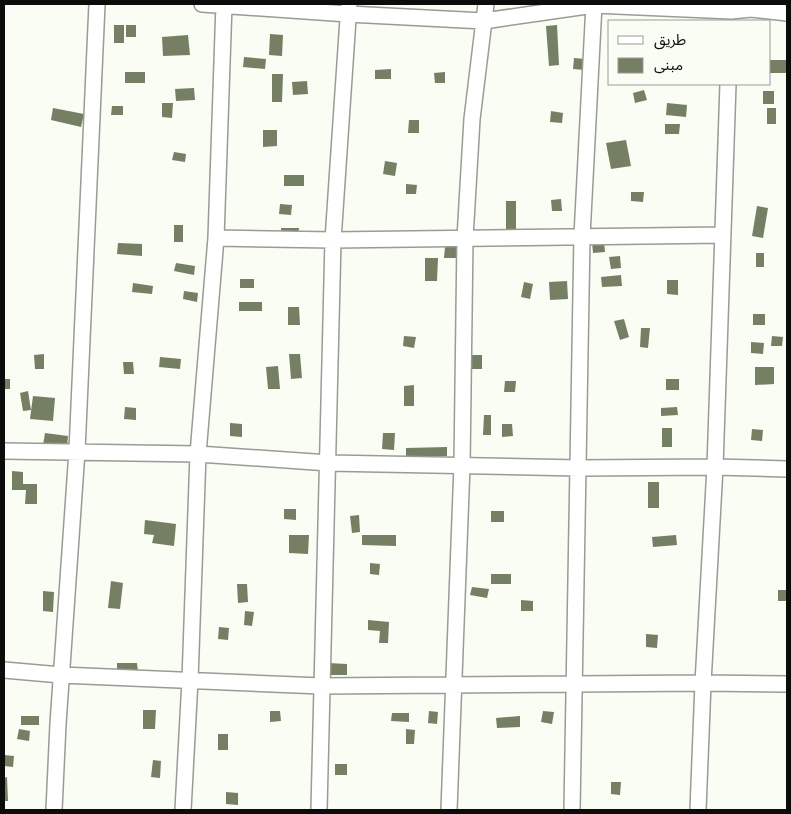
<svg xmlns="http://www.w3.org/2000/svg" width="791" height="814" font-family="Ubuntu,'Noto Sans Arabic',sans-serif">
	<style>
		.building { fill: #747f64 }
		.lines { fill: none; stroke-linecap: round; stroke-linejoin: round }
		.minor-casing { stroke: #989c94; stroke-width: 18 }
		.minor { stroke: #fff; stroke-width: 15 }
	</style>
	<rect width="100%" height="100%" fill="#f9fdf4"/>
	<path class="building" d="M114 25H124V43H114Z
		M126 25H136V37H126Z
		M557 25 559 65 549 66 546 26Z
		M270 34 283 35 282 56 269 55Z
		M188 35 190 55 163 56 162 37Z
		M244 57 266 59 265 69 243 67Z
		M574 58 585 59V70L573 69Z
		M770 60H787V73H770Z
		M391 69V79H375V70Z
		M125 72H145V83H125Z
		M445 72V83H435L434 73Z
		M272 74H283L282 102H272Z
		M307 81 308 94 293 95 292 82Z
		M194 88 195 100 176 101 175 89Z
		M644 90 647 100 635 103 633 93Z
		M763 91H774V104H763Z
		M162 103H173L172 118 162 117Z
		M667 103 687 105 686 117 666 115Z
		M112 106H123V115H111Z
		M53 108 84 114 81 127 51 120Z
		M767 108H776V124H767Z
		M551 111 563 113 562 123 550 122Z
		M409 120H419V133H408Z
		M665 124H680L679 134H665Z
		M263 130H277V146L263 147Z
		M626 140 631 166 611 169 606 143Z
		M174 152 186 154 185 162 172 160Z
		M385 161 397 163 395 176 383 174Z
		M284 175H304V186H284Z
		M406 184 417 185 416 194H406Z
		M631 192H644L643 202 631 201Z
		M561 199 562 211H552L551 200Z
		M506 201H516V230H506Z
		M280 204 292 205 291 215 279 214Z
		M757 206 768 208 763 238 752 236Z
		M174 225H183V242H174Z
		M281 228H299L298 237 281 236Z
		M604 241 605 252 593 253 592 242Z
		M118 243 142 244V256L117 254Z
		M445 247H459V258H444Z
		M756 253H764V267H756Z
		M620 256 621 268 611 269 609 257Z
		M425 258H438L437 281H425Z
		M176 263 195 266 194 275 174 271Z
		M621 275 622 286 602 287 601 277Z
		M240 279H254V288H240Z
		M667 280H678V295L667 294Z
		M567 281 568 299 550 300 549 282Z
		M524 282 533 284 530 299 521 297Z
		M133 283 153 286 152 294 132 292Z
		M184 291 198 293 197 302 183 299Z
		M239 302H262V311H239Z
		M288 307H299L300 325H288Z
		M753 314H765V325H753Z
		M624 319 629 337 620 340 614 321Z
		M641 328H650L648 348 640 347Z
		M404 336 416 337 414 348 403 346Z
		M772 336 783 337 782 346H771Z
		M751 342 764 343 763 354 751 353Z
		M44 354V369H35L34 355Z
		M289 354H300L302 378 291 379Z
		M472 355H482V369H472Z
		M160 357 181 359 180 369 159 367Z
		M123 362H133L134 374H124Z
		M278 366 280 389H268L266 367Z
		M755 367H774V384L755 385Z
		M4 379H10V389H4Z
		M666 379H679V390H666Z
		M505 381H516L515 392H504Z
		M414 385V406H404V386Z
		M28 391 31 410 23 411 20 393Z
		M33 396 55 398 53 421 30 419Z
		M125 407 136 408V420L124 419Z
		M677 407 678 415 661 416V408Z
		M484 415H491V435H483Z
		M230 423 242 424V437L230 436Z
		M502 424H512L513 436 502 437Z
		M662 428H672V447H662Z
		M752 429 763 430 762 441 751 440Z
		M45 433 68 436 67 448 43 445Z
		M383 433H395L394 450 382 449Z
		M447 447V456L406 457V448Z
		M12 471 23 472V484H37V504H25L26 490H12Z
		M648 482H659V508H648Z
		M284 509H296V520L284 519Z
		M491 511H504V522H491Z
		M359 515 360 532 352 533 350 516Z
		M145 520 176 524 174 546 152 543 154 535 144 534Z
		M289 535H309L308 554 289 553Z
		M362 535H396V546L362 545Z
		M676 535 677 545 653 547 652 537Z
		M370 563 380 564 379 575 370 574Z
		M491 574H511V584H491Z
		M111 581 123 583 120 609 108 608Z
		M237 584H247L248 602 238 603Z
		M472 587 489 589 487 598 470 595Z
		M778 590H787V601H778Z
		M43 591 54 592 53 612 43 611Z
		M521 600 533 601V611H521Z
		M245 611 254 612 252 626 244 625Z
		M368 620 389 622 388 643H379L380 631 368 630Z
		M219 627 229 628 228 640 218 639Z
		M646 634 658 635 657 648 646 647Z
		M117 663H137L138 672H117Z
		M328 663 347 664V675H328Z
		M143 710H156L155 729H143Z
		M270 711H280L281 721 270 722Z
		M429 711 438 712 437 724 428 723Z
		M543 711 554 712 552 724 541 722Z
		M392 713H409V722L391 721Z
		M21 716H39V725H21Z
		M520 716V727L497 728 496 718Z
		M19 729 30 731 29 741 17 739Z
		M406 729 415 730 414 744H406Z
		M218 734H228V750H218Z
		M4 755 14 756 13 767 4 766Z
		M153 760 161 761 160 778 151 777Z
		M335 764H347V775H335Z
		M7 777 8 801H4V778Z
		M611 782H621L620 795 611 794Z
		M226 792 238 793V805L226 804Z"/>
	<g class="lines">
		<defs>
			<path id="minor" d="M202 4 348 14 484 21 594 5 731 11 751 9 787 13
				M216 238 333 240 722 235
				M4 451 198 454 329 463 579 468 715 467 787 469
				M4 670 61 675 321 686 703 683 787 684
				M54 810 58 724 77 451 97 4
				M183 810 190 680 198 454 216 238 224 4
				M319 810 333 240 349 4
				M449 810 462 465 465 238 472 119 486 4
				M572 810 582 236 594 4
				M698 810 703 683 715 467 728 84"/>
		</defs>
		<use href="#minor" class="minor-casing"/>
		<use href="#minor" class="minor"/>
	</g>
	<rect width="791" height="814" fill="none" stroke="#0c0d0a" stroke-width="10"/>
	<rect x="608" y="20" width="162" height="65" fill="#f9fdf4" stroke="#9a9d96"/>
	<rect x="618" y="36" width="25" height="8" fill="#ffffff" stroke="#9a9d96"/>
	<text x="654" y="45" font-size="15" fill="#0c0d0a">طريق</text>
	<rect x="618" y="58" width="25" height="15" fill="#747f64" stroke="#9a9d96"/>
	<text x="654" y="70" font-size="15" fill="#0c0d0a">مبنى</text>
</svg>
